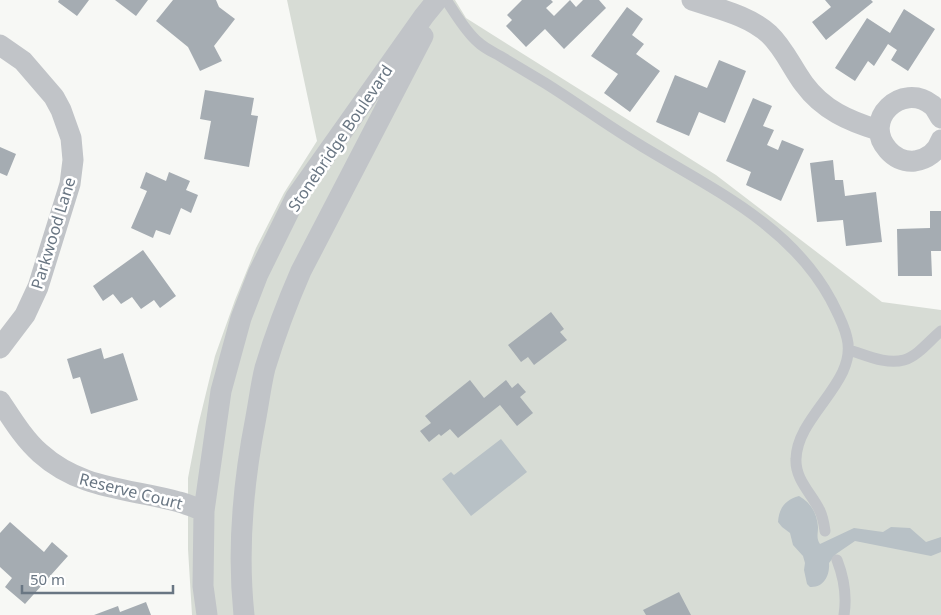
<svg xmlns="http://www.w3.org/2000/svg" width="941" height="615" font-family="'Noto Sans',sans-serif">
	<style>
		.green { fill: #d7dcd5 }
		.water { fill: #b8c1c6 }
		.building { fill: #a5acb2 }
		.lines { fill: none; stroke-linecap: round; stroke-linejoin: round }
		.lane { stroke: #c1c4c8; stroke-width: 11 }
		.street { stroke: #c1c4c8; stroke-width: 21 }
		.labels { text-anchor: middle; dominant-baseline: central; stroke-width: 5; stroke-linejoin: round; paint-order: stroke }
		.street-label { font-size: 16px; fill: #697683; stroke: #fff }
	</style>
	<rect width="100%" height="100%" fill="#f7f8f5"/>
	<path class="green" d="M287 0H455L466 18 716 175 882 302 941 310V615H192L188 549V478L198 426 215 356 235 300 256 248 284 193 317 141Z"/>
	<path class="water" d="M501 439 527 472 471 516 442 479 451 472 454 475Z
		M799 496C811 503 817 513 818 527 818 534 816 538 820 544L854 528 883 532 891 527 910 528 926 542 941 537V552L931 556 855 541 836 554 829 563C830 575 824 588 810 587L807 584 804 570 805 563 803 556 793 545 790 533 782 527 778 522C779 508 785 500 799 496Z"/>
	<path class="building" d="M59 0H89L77 16 58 2Z
		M115 0H148L136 16Z
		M173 0H216L219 7 235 19 214 46 222 61 200 71 188 47 156 21Z
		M522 0H551L553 2 546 8 554 16 570 0 576 7 583 0H599L606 8 564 49 545 29 526 47 506 26 512 20 507 15Z
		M825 0H871L873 2 826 40 812 22 831 7Z
		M627 7 643 19 632 35 644 44 636 54 660 71 630 112 604 93 618 74 591 56Z
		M904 9 935 29 908 71 891 60 897 50 888 44 874 66 868 61 855 81 835 68 867 18 890 33Z
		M719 60 746 71 725 123 699 112 689 136 656 122 675 75 707 88Z
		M205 90 254 98 251 115 258 116 249 167 204 159 211 121 200 119Z
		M753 98 772 106 763 126 774 130 767 145 778 150 782 140 804 149 781 201 746 185 751 172 726 161Z
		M0 147 16 154 7 176 0 173Z
		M833 160 835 180H843L845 196 876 192 882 242 846 246 843 220 817 222 810 163Z
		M146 172 166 181 169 172 190 181 186 190 198 195 191 213 181 208 170 235 156 230 153 238 131 228 147 191 140 188Z
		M930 211H941V251H931L932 276H898L897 229 930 228Z
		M143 250 176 296 160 308 154 300 141 309 132 297 121 304 113 294 103 301 93 286Z
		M551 312 564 329 560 332 567 340 534 365 528 357 521 362 508 345Z
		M101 348 104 359 123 353 138 400 91 414 80 377 73 379 67 359Z
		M470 380 484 398 506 380 512 388 518 383 526 392 520 397 533 413 517 426 500 405 458 438 450 429 441 436 439 434 429 442 420 431 431 423 425 416Z
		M10 522 44 552 52 542 68 556 25 604 5 587 12 578 0 567V533Z
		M679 592 691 615H646L643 610Z
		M146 602 151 615H94L118 606 120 612Z"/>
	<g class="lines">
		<path class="lane" d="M446 0C456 14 465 31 478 42 484 48 493 52 500 56 515 65 530 74 545 83 577 103 608 126 640 145 710 188 790 224 831 300 837 312 844 324 847 338 858 382 797 415 796 459 795 479 811 493 819 509 823 516 824 524 825 531
			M849 350C866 355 886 365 904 360 918 356 930 340 941 331
			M837 560C844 578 847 596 844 615"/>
		<path class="street" d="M692 0C718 9 748 15 769 34 784 48 792 68 804 84 823 110 849 121 878 130
			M0 45 23 61 54 97 61 110 71 138 73 160 70 184 38 287 25 315 0 348
			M941 118C938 114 936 108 932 105 902 81 861 120 888 150 895 158 904 162 915 161 927 159 937 152 941 140
			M0 401C12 419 24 439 40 453 81 490 129 488 179 502 187 504 196 508 204 511
			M207 615 203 586 204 511 221 391 241 318 258 274 296 197 424 16 437 0
			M244 615C237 549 243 483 256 417 259 401 261 384 265 368 275 335 287 303 301 271L423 36"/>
	</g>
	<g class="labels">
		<g class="street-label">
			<text transform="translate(340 138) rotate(-56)">Stonebridge Boulevard</text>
			<text transform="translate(53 233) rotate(-73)">Parkwood Lane</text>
			<text transform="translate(131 491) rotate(14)">Reserve Court</text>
		</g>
	</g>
	<path d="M22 585v8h151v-8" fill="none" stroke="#697683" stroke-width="2.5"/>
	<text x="30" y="585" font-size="15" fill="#697683" stroke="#ffffff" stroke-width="4" paint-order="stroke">50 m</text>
</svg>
